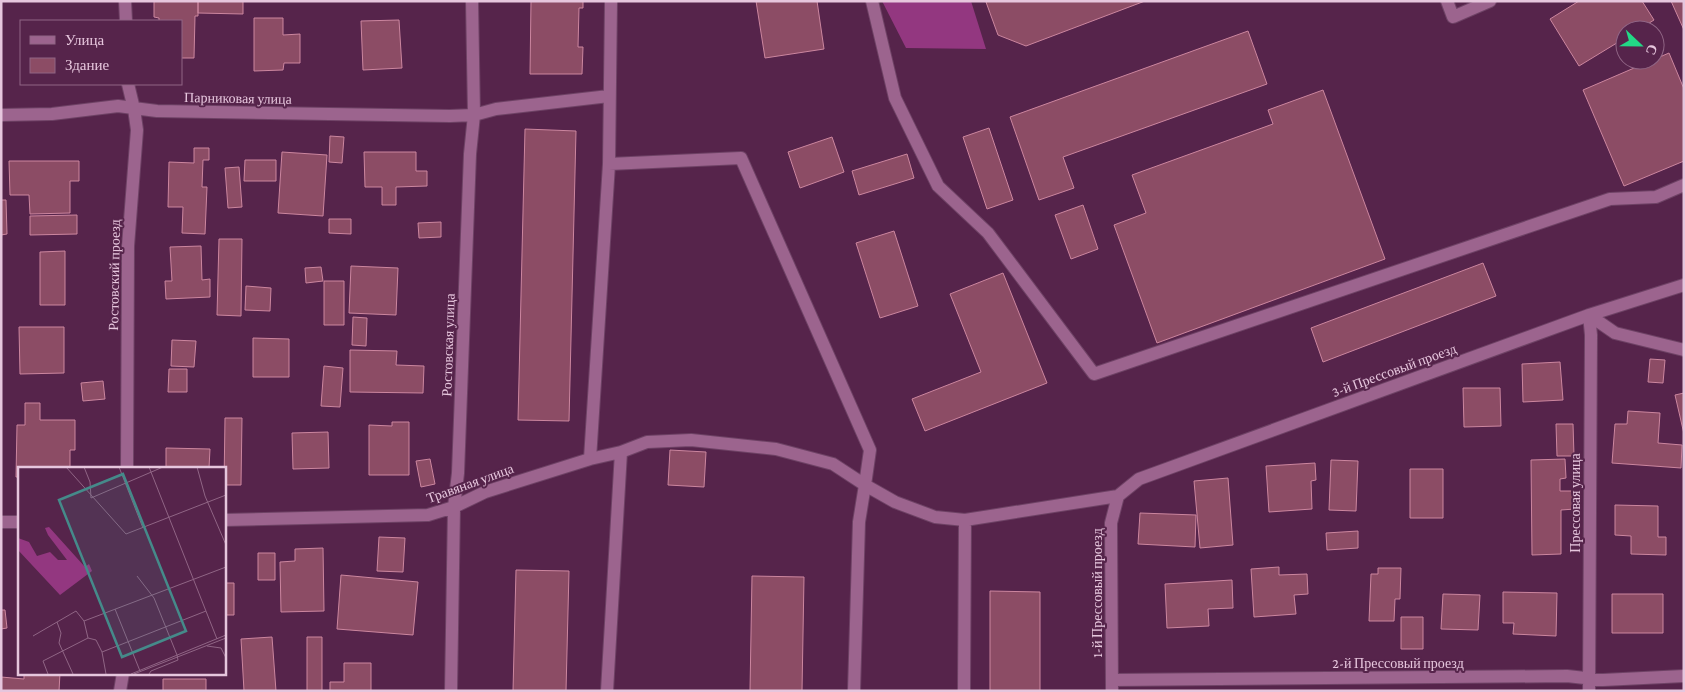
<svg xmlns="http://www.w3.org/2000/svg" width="1685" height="692" font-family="'Crimson Pro',serif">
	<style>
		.forest { fill: #933780 }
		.building { fill: #8c4c65; stroke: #cc869f }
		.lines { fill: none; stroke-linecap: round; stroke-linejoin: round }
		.minor-casing { stroke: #6e4265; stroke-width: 14 }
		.minor { stroke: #9c648e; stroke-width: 12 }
		.labels { text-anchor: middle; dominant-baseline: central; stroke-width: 4; stroke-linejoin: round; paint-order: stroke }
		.street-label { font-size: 14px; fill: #e6c6dd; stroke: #56244b }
		.inset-road { fill: none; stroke: #906585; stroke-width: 1 }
		.view { fill: #458a8a; fill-opacity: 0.15; stroke: #458a8a; stroke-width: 2.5 }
		.inset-edge { fill: none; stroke: #e6c6dd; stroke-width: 2.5 }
	</style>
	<rect width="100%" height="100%" fill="#56244b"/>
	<path class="forest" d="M882 1H971L986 49 906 48Z"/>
	<path class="building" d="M154 1H198V16H195L194 58H181V21H159V18L154 17Z
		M198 1H243V14L198 13Z
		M531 1H583V8H579L578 47H583L582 74H530Z
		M756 1H817L824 49 765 58Z
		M989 1H1145L1026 46 998 35 986 2Z
		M1579 1H1642L1654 20 1638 30H1625V38L1579 66 1550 19Z
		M1671 1H1684V30Z
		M254 18H283V35L300 34V63H284L283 70 254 71Z
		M399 20 402 68 363 70 361 21Z
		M1248 31 1267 84 1063 157 1074 188 1039 200 1010 117Z
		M1669 53 1684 89V161L1624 186 1583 90Z
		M1323 90 1385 259 1157 343 1114 225 1146 213 1132 175 1273 124 1268 110Z
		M989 128 1013 200 987 209 963 137Z
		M525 129 576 131 569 421 518 420Z
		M330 136 344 137 342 163 329 162Z
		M832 137 844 172 800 188 788 152Z
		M194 148H209V160H203L202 187H207L205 234 182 233 183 207H168L169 162 194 163Z
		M282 152 327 155 323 216 278 213Z
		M364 152H416V171H427V186L396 187V205H382V187H365Z
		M907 154 914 178 859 195 852 171Z
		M245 160H276V181H244Z
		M9 161H79V181H70V213L30 214 29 195H10Z
		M239 167 242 207 228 208 225 168Z
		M1 200H6L7 234 1 235Z
		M1083 205 1098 249 1071 259 1055 215Z
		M77 215V234L30 235V216Z
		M329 219H351V234L329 233Z
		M441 222V237L419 238 418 223Z
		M894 231 918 306 880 318 856 243Z
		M219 239H242L241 316 217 315Z
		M201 246 202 280 210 279V297L166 299 165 281H172L170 247Z
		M65 251V305H40V252Z
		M1483 263 1496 296 1323 362 1311 328Z
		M351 266 398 268 396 315 349 313Z
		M321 267 323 281 306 283 305 268Z
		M1003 273 1047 383 925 431 912 399 981 372 950 294Z
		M324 281H344V325H324Z
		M246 286 271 288 270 311 245 310Z
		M353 317 367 318 366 346 352 345Z
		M19 327H64V373L20 374Z
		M253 338 289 339V377H253Z
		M172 340 196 341 194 367 171 366Z
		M350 350 397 351 396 365 424 366 423 393 350 392Z
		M1650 359 1665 360 1663 383 1648 382Z
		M1560 362 1563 400 1523 402 1522 364Z
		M324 366 343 368 340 407 321 406Z
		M169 369H187V392H168Z
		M103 381 105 399 83 401 81 383Z
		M1463 388H1500L1501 426 1464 427Z
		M1684 393V434L1675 395Z
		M25 403H40V420H75V450H70V468H19V477H16L17 425H25Z
		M1628 411 1660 413 1658 443 1682 445 1681 468 1612 463 1615 424H1627Z
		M225 418H242L241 485H224Z
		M392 422H409V475H369V425L392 426Z
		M1556 424H1573L1574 456H1557Z
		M328 432 329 468 293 469 292 433Z
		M166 448 210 449 209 468H166Z
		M670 450 706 452 704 487 668 485Z
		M430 459 435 484 421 487 416 461Z
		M1565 459 1566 478 1560 479V491H1574L1575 509 1561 510V554L1532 555 1531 460Z
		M1331 460 1358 461 1356 511 1329 510Z
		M1315 463 1316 480 1311 481 1312 509 1269 512 1266 466Z
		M1410 469H1443V518H1410Z
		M1228 478 1233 545 1200 548 1194 481Z
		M1615 505 1658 506V537H1666V555L1631 554V536L1615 535Z
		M1140 513 1196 515 1195 547 1138 544Z
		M1358 531V548L1327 550 1326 533Z
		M379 537 405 538 403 572 377 571Z
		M323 548 324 611 281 612 280 562 295 561V549Z
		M258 553H275V580H258Z
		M1279 567V575L1307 574 1308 594 1294 595 1296 614 1254 617 1251 569Z
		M1378 568H1401L1400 599H1395L1394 621H1369L1371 574H1378Z
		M516 570 569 571 566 691H513Z
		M341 575 418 582 413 635 337 629Z
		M752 576 804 577 802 691H750Z
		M1232 580 1233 608 1208 609 1209 626 1167 628 1165 584Z
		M224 583H234V615H224Z
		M990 591 1040 592V691H990Z
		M1503 592 1557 593 1556 636 1513 634 1514 623H1503Z
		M1443 594 1480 595 1478 630 1441 629Z
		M1612 594H1663V633H1612Z
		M1 610H5L7 628 1 629Z
		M1401 617H1423V649H1401Z
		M272 637 276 691H244L241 639Z
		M307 637H322V691H307Z
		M344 663H371V691H330V682H344Z
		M24 673H60L59 691H1V677L24 679Z
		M163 679H206V691H163Z"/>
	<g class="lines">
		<defs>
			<path id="minor" d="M125 1 126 21
				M872 1 895 98 938 186 988 233 1094 374 1610 199 1656 197 1684 185
				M1447 1 1453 17 1490 1
				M1 115 52 114 118 106 157 111 450 116 474 115 496 109 609 96
				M609 164 741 158 870 450 865 485 895 502 935 517 965 520 964 691
				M1589 315 1591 335 1589 691
				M1589 315 1615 333 1684 350
				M590 459 609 164 611 1
				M127 468 128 246 137 130 134 109 128 84
				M1118 496 1139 479 1589 315 1684 285
				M224 520 428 515 454 507 485 492 590 459 621 452 647 442 691 440 776 449 833 464 865 485 859 522 854 691
				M965 520 1118 496
				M1 522H19
				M1113 680 1567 676 1603 680 1684 676
				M120 691 123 673
				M451 691 454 507 458 473 470 154 474 115 472 1
				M607 691 621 452
				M1112 691 1111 523 1118 496"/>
		</defs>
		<use href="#minor" class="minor-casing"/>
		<use href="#minor" class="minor"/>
	</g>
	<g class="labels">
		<g class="street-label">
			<text transform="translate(238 98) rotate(1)">Парниковая улица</text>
			<text transform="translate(114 275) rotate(-89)">Ростовский проезд</text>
			<text transform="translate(448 345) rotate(-88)">Ростовская улица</text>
			<text transform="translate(1394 370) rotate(-20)">3-й Прессовый проезд</text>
			<text transform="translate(470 483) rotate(-20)">Травяная улица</text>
			<text transform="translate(1575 503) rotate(-90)">Прессовая улица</text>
			<text transform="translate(1097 593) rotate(-90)">1-й Прессовый проезд</text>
			<text x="1398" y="663">2-й Прессовый проезд</text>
		</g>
	</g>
	<g transform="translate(18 467)">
		<rect width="208" height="208" fill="#56244b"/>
		<path d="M31 60 67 100 71 97 74 104 42 128 0 83V71L11 75 19 89 32 85 40 93H49L30 68 27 61Z" fill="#933780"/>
		<path class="inset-road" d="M48 0 108 67 208 28M66 0 72 15 73 31M101 0 125 61M131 0 199 172M179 0 187 29 208 78M73 31 145 0M119 109 136 131 159 188M97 142 122 204M66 154 70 171M39 155 43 166 41 176 55 207M15 169 58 144 66 154 208 100M70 171 78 173 84 185 88 207M189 179 203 181 208 191M84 185 188 144M30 207 25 194 70 171M113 207 208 168M116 207 208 171M131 207 133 204 160 193 159 188"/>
		<path class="view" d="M105 7 168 164 104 190 41 33Z"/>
		<rect width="208" height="208" class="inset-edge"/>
	</g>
	<rect width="1685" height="692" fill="none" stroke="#e6c6dd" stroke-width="5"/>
	<rect x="20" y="20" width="162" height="65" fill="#56244b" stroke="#906585"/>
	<rect x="30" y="36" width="25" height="8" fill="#9c648e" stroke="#906585"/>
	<text x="65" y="45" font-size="15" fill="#e6c6dd">Улица</text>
	<rect x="30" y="58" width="25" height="15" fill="#8c4c65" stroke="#906585"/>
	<text x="65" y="70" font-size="15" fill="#e6c6dd">Здание</text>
	<g transform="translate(1640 45) rotate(112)"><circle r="24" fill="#56244b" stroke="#906585"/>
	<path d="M0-4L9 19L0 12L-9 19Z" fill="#23d886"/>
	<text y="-8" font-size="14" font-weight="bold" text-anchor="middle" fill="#e6c6dd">С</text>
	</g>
</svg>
